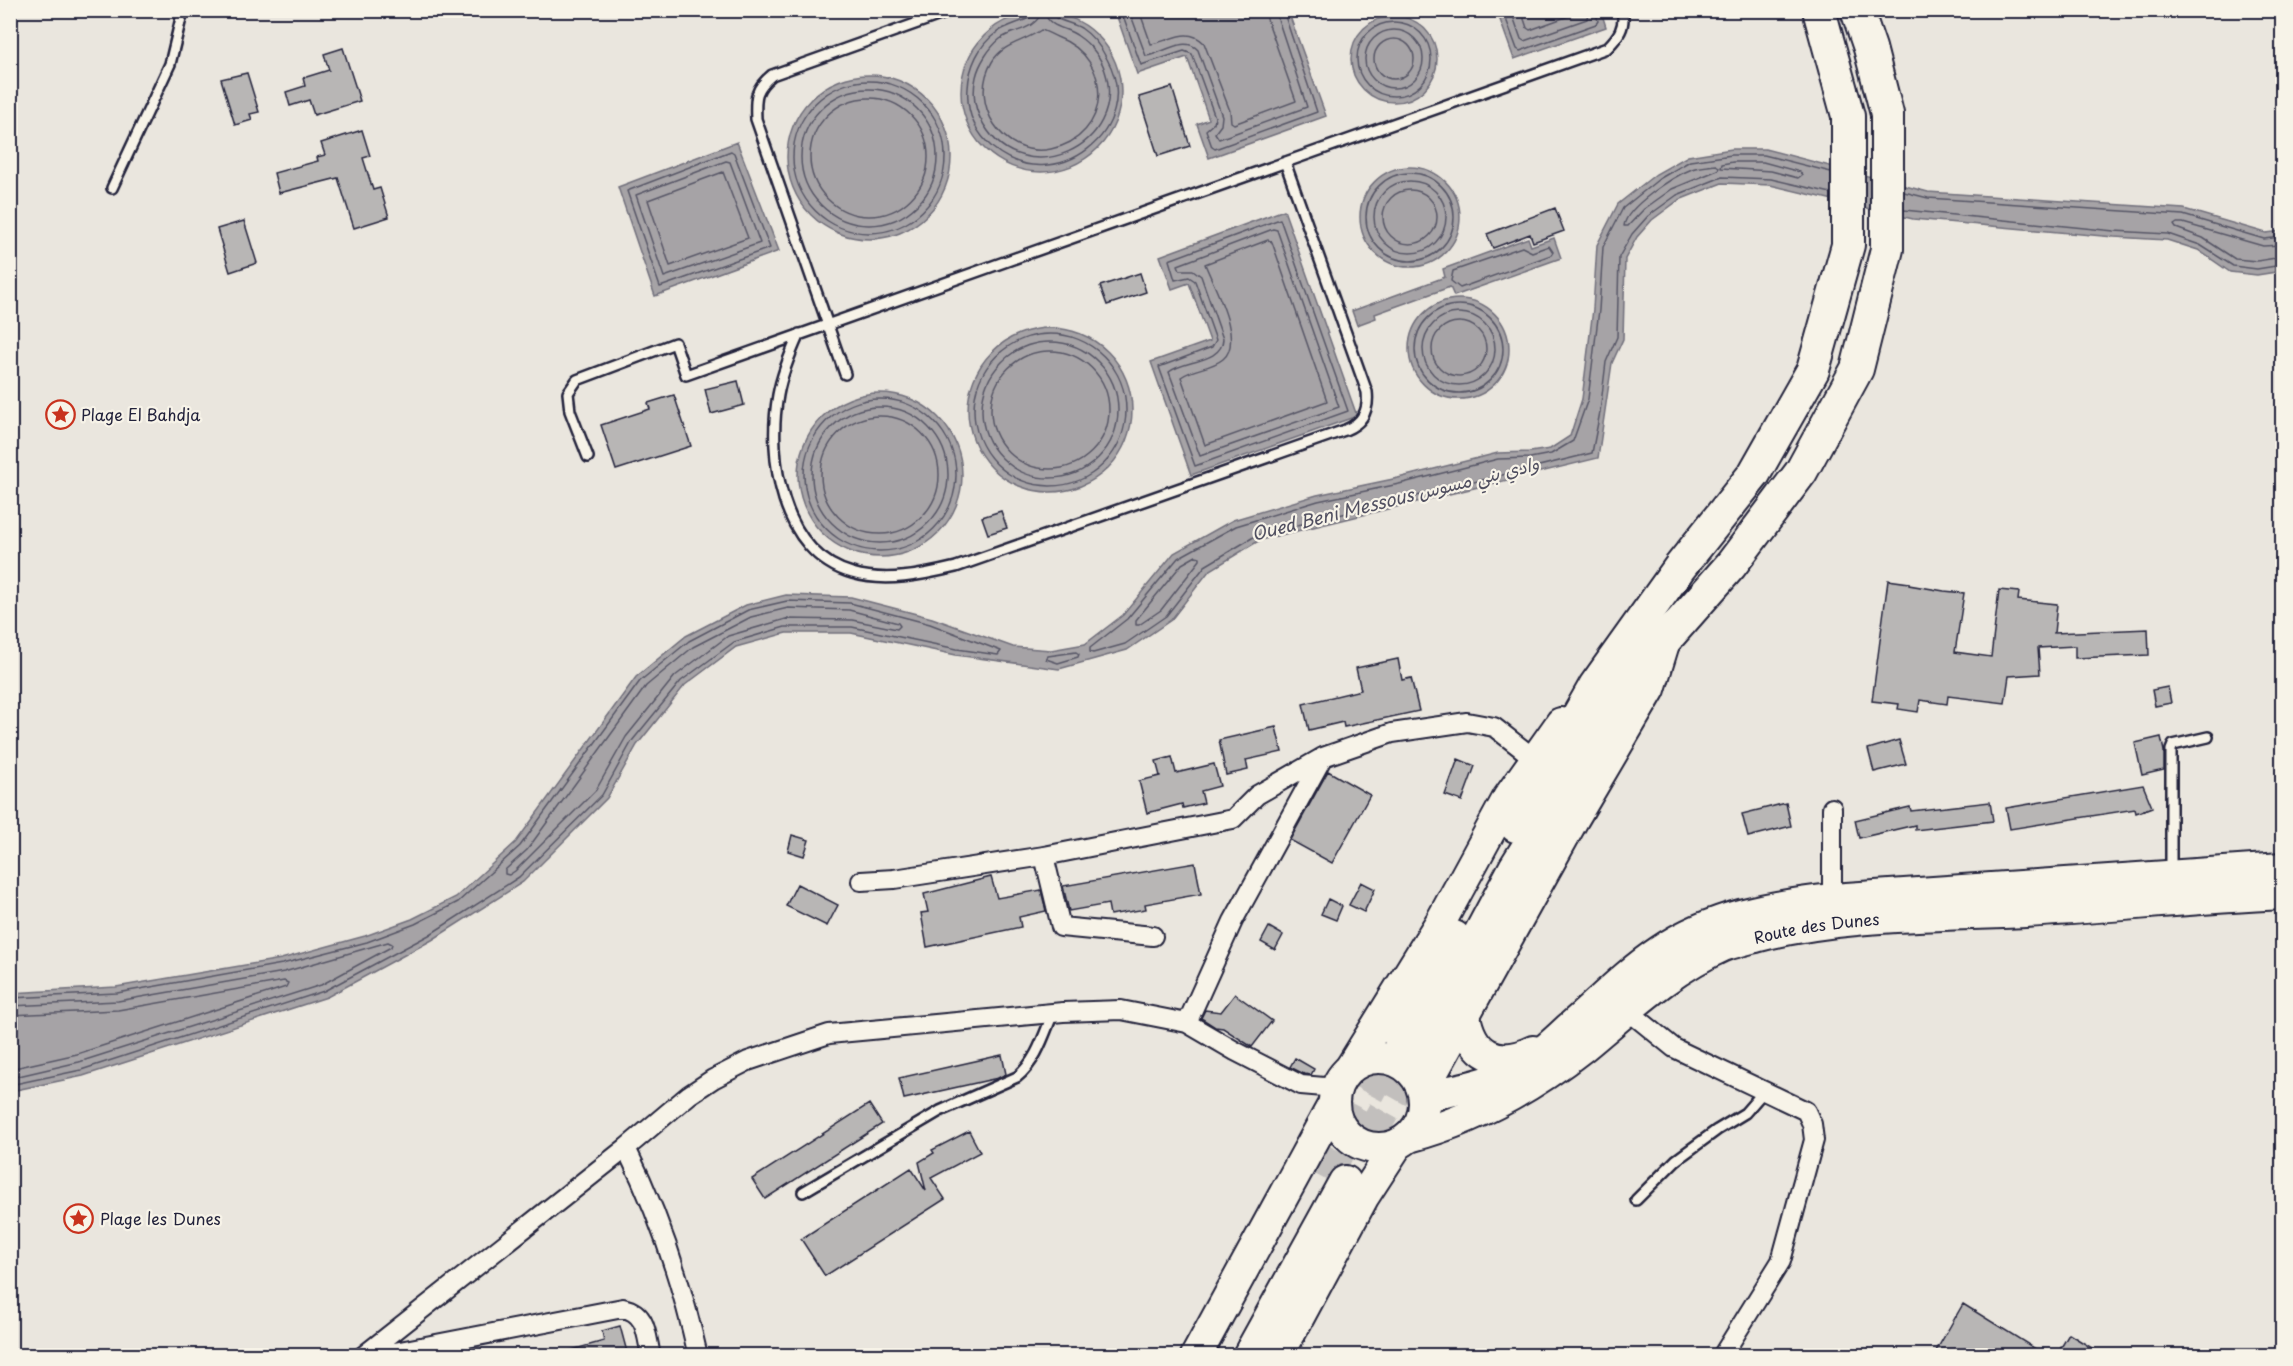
<svg xmlns="http://www.w3.org/2000/svg" width="2293" height="1366" font-family="'Playpen Sans','Playpen Sans Arabic',sans-serif">
	<style>
		.water { fill: #a6a3a6; stroke: #716f7b; stroke-width: 1.5 }
		.lines { fill: none; stroke-linecap: round; stroke-linejoin: round }
		.shore { stroke: #575666; stroke-width: 1.5 }
		.building { fill: #b8b6b5; stroke: #22223b; stroke-width: 1.5 }
		.trunk-tunnel { stroke: #c2bfbd; stroke-width: 32; stroke-dasharray: 32 16; stroke-linecap: butt }
		.service-casing { stroke: #22223b; stroke-width: 14 }
		.minor-casing { stroke: #22223b; stroke-width: 22 }
		.primary-casing { stroke: #22223b; stroke-width: 34 }
		.trunk-casing { stroke: #22223b; stroke-width: 36 }
		.service { stroke: #f7f3e8; stroke-width: 9 }
		.minor { stroke: #f7f3e8; stroke-width: 18 }
		.primary { stroke: #f7f3e8; stroke-width: 30 }
		.trunk { stroke: #f7f3e8; stroke-width: 32 }
		.labels { text-anchor: middle; dominant-baseline: central; stroke-width: 4.5; stroke-linejoin: round; paint-order: stroke }
		.poi-label { font-size: 16px; fill: #22223b; stroke: #f7f3e8; text-anchor: start }
		.street-label { font-size: 16px; fill: #22223b; stroke: #f7f3e8 }
		.water-label { font-size: 18px; font-style: italic; fill: #504f60; stroke: #f7f3e8 }
	</style>
	<rect width="100%" height="100%" fill="#eae6de"/>
	<filter id="ink" filterUnits="userSpaceOnUse"><feTurbulence type="fractalNoise" baseFrequency=".0167" numOctaves="2"/><feDisplacementMap in="SourceGraphic" scale="12" xChannelSelector="R" yChannelSelector="G"/><feConvolveMatrix kernelMatrix="1 2 1 2 8 2 1 2 1" color-interpolation-filters="sRGB"/></filter>
	<g filter="url(#ink)">
		<path class="water" d="M1115 11H1288L1326 116 1209 158 1197 124 1209 119 1187 57 1137 74Z
			M1509 11H1601L1606 27 1514 59 1498 14Z
			M961 92a80 80 0 1 1 160 0a80 80 0 1 1-160 0Z
			M1351 59a43 43 0 1 1 86 0a43 43 0 1 1-86 0Z
			M787 157a82 82 0 1 1 164 0a82 82 0 1 1-164 0Z
			M737 142 779 251 655 296 618 187Z
			M1732 149H1765L1928 192 2184 209 2266 233 2282 231V271L2257 275 2230 272 2198 250 2167 240 2114 237 1913 219 1770 185 1722 183 1679 200 1652 220 1637 237 1625 259 1623 339 1612 363 1598 458 1260 540 1209 571 1171 620 1127 650 1059 669 956 655 851 633H786L736 647 685 685 637 745 607 798 523 882 432 940 327 997 83 1076 11 1091V993L116 987 281 959 365 936 412 919 456 897 516 842 636 677 686 636 746 605 786 595 851 597 932 618 1013 647 1051 650 1085 644 1123 615 1174 553 1233 520 1317 495 1398 478 1498 453 1530 452 1550 449 1570 436 1582 399 1593 309 1597 245 1618 204 1656 174 1688 156Z
			M1360 217a50 50 0 1 1 100 0a50 50 0 1 1-100 0Z
			M1284 210 1357 416 1191 475 1151 362 1210 341 1189 283 1172 289 1160 256Z
			M1528 238 1531 246 1554 238 1561 258 1454 296 1450 287 1375 314 1376 318 1357 325 1352 311 1445 277 1443 269Z
			M1409 349a50 50 0 1 1 100 0a50 50 0 1 1-100 0Z
			M968 410a82 82 0 1 1 164 0a82 82 0 1 1-164 0Z
			M798 475a82 82 0 1 1 164 0a82 82 0 1 1-164 0Z"/>
		<g class="lines">
			<path class="shore" d="M1033 10 1029 18C1019 23 1005 26 996 33 979 45 969 67 968 88 966 111 975 132 993 148 1055 199 1146 129 1107 59 1101 47 1093 36 1081 28 1074 24 1064 22 1056 18L1053 10
				M1121 10 1141 65 1184 51 1192 54 1215 117 1214 123 1206 130 1212 147 1215 149 1317 112 1283 10
				M1129 10 1146 56C1163 54 1184 35 1198 50L1222 116 1221 125 1215 133 1219 139 1307 107 1275 10
				M1139 10 1151 44C1171 41 1187 26 1204 43L1230 111 1231 122 1234 124 1296 101 1267 19 1266 10
				M1508 10 1506 19 1517 49 1520 51 1596 24 1598 21 1595 10
				M1516 10 1514 19 1521 39 1524 41 1587 19 1588 10
				M1525 10 1524 19 1527 28 1530 30 1577 13 1579 10
				M1041 14H1045C1051 29 1066 27 1078 36 1090 44 1101 57 1105 71 1129 146 1024 193 984 125 975 111 972 94 976 77 979 64 989 48 1000 39 1014 29 1032 31 1041 14Z
				M1357 59a37 37 0 1 1 74 0a37 37 0 1 1-74 0Z
				M1365 59a29 29 0 1 1 58 0a29 29 0 1 1-58 0Z
				M1041 30C1046 31 1052 35 1057 37 1116 59 1111 137 1051 149 1002 159 968 102 992 62 1003 43 1024 42 1041 30Z
				M1374 59a20 20 0 1 1 40 0a20 20 0 1 1-40 0Z
				M793 157a76 76 0 1 1 152 0a76 76 0 1 1-152 0Z
				M801 157a68 68 0 1 1 136 0a68 68 0 1 1-136 0Z
				M810 157a59 59 0 1 1 118 0a59 59 0 1 1-118 0Z
				M731 151 734 153 770 248 660 287 627 191Z
				M726 161 730 162 760 243 664 277 636 195Z
				M1733 162H1763L1800 172 1802 175 1798 178 1771 171 1721 168 1722 164Z
				M1716 165 1719 167 1718 170 1672 189 1644 209 1628 226H1624C1626 207 1674 176 1692 169 1699 166 1708 166 1716 165Z
				M723 172 748 238 670 266 648 200Z
				M1831 172 1764 155H1732L1690 161 1659 179 1623 208 1603 247 1599 310 1588 399 1573 441 1551 454 1530 458 1498 459 1399 484 1318 501 1236 526 1178 558 1127 619 1090 648V652L1093 653 1125 644 1166 616 1205 566 1257 535 1592 453 1600 412 1606 362 1617 337 1619 257 1632 234 1648 216 1677 195 1722 177 1771 179 1831 193
				M1366 217a44 44 0 1 1 88 0a44 44 0 1 1-88 0Z
				M1374 217a36 36 0 1 1 72 0a36 36 0 1 1-72 0Z
				M1383 217a27 27 0 1 1 54 0a27 27 0 1 1-54 0Z
				M1904 192 1928 198 2183 215 2264 239 2282 237
				M1904 210 2114 231 2168 234 2200 245 2233 266 2257 269 2282 265
				M1280 219 1348 411 1195 466 1159 367 1212 347 1216 340 1195 281 1189 277 1175 280 1169 260Z
				M1273 229 1277 230 1339 407 1200 456 1169 372C1184 360 1222 363 1223 339L1201 276 1193 270H1180L1178 265Z
				M1268 240 1272 242 1327 401 1205 445 1181 377C1193 368 1211 369 1223 359 1245 341 1213 285 1205 264Z
				M2282 245 2263 246 2183 223H2177L2174 225 2176 228 2203 238 2235 259 2257 261 2282 257
				M1549 246 1553 252 1551 255 1460 288 1451 281 1453 271 1522 247 1532 252Z
				M1415 349a44 44 0 1 1 88 0a44 44 0 1 1-88 0Z
				M1423 349a36 36 0 1 1 72 0a36 36 0 1 1-72 0Z
				M1432 349a27 27 0 1 1 54 0a27 27 0 1 1-54 0Z
				M974 410a76 76 0 1 1 152 0a76 76 0 1 1-152 0Z
				M982 410a68 68 0 1 1 136 0a68 68 0 1 1-136 0Z
				M991 410a59 59 0 1 1 118 0a59 59 0 1 1-118 0Z
				M804 475a76 76 0 1 1 152 0a76 76 0 1 1-152 0Z
				M812 475a68 68 0 1 1 136 0a68 68 0 1 1-136 0Z
				M821 475a59 59 0 1 1 118 0a59 59 0 1 1-118 0Z
				M1196 556 1200 557V560L1161 610 1139 625H1136V620L1182 564Z
				M788 608 849 610 898 623 900 626 897 629 852 620 786 619 728 636 675 676 626 737 596 790 515 871 509 875 505 874V870L527 850 646 686 693 647 751 617Z
				M1076 652 1079 654 1078 657 1058 663 1046 659 1048 656Z
				M10 998 117 993 282 964 367 942 415 924 458 902 520 846 640 681 689 641 748 610 787 601 850 603 930 624 1001 651 998 655 957 649 852 627H785L734 642 681 681 632 741 602 795 519 877 429 935 324 991 81 1070 10 1085
				M10 1006 118 1001 284 972 388 942 392 944 391 947 321 985 79 1062 10 1078
				M10 1015 118 1010 284 981 288 983 286 987 77 1054 10 1069"/>
		</g>
		<path class="building" d="M343 48 360 101 314 115 309 100 290 106 286 92 305 86 303 78 329 70 324 54Z
			M247 73 259 112 250 114 252 120 235 125 221 79Z
			M1172 87 1190 146 1158 156 1139 97Z
			M362 130 370 156 363 158 373 190 380 188 389 217 354 228 338 178 279 193 274 173 318 161 317 157 325 155 321 143Z
			M1555 208 1564 231 1533 242 1530 234 1493 248 1487 234Z
			M244 221 257 263 230 272 217 229Z
			M1140 273 1146 292 1107 305 1100 286Z
			M738 381 744 405 711 414 705 389Z
			M674 395 691 446 616 470 601 425 650 409 648 403Z
			M1001 511 1007 528 988 534 982 517Z
			M1888 580 1909 583V585L1944 591 1964 593 1955 652 1991 657 1999 590 2019 592 2018 600 2057 604 2054 633 2148 629 2149 655 2075 658V646L2038 648 2040 674 2009 676 2005 703 1948 696 1947 704 1920 700 1918 712 1898 709 1899 704 1872 701Z
			M1398 659 1402 680 1411 678 1419 711 1344 727 1343 722 1309 730 1303 704 1361 690 1356 668Z
			M2168 687 2171 703 2155 706 2152 690Z
			M1276 727 1282 752 1246 760 1248 770 1226 775 1219 740Z
			M2161 737 2164 751V770L2142 775 2135 743Z
			M1899 740 1906 764 1874 772 1868 749Z
			M1172 757 1176 773 1214 764 1220 786 1201 791 1204 803 1183 808 1182 804 1147 813 1139 781 1160 776 1156 761Z
			M1458 759 1475 766 1462 801 1445 795Z
			M1328 771 1370 795 1332 863 1290 840Z
			M2143 785 2152 807 2136 813 2135 809 2010 829 2006 808Z
			M1990 802 1993 821 1915 830V825L1859 838 1855 820 1910 807 1911 811Z
			M1786 803 1791 826 1748 837 1742 814Z
			M792 835 809 840 804 856 788 851Z
			M1195 863 1201 894 1145 904 1146 909 1110 915 1108 904 1069 911 1063 886Z
			M991 877 997 898 1041 890 1046 911 1019 917 1021 927 927 947 921 913 928 912 924 894Z
			M1361 882 1375 889 1364 912 1349 905Z
			M797 884 838 905 827 926 786 906Z
			M1328 899 1342 906 1336 920 1321 914Z
			M1269 927 1283 935 1275 950 1261 942Z
			M1235 994 1272 1021 1252 1047 1223 1028 1215 1027 1201 1018 1205 1010 1221 1012Z
			M1002 1055 1006 1074 998 1078 904 1099 899 1078Z
			M1295 1058 1314 1069 1311 1075 1304 1074 1290 1067Z
			M869 1104 882 1124 765 1199 752 1179Z
			M969 1131 980 1152 931 1178 945 1199 825 1276 801 1239 911 1168 926 1191 919 1162 934 1153 932 1150Z
			M1963 1304 2047 1356H1944L1936 1351Z
			M620 1326 627 1352 613 1356H569L568 1351 604 1341 602 1331Z
			M2069 1334 2105 1356H2056Z"/>
		<g class="lines">
			<path class="trunk-tunnel" d="M1368 1139 1418 1050
				M1324 1179 1399 1036"/>
			<defs>
				<path id="service" d="M112 188 170 64 183 10
					M799 334C790 354 782 373 778 395 767 457 781 553 852 573 885 583 923 575 956 567L1345 430C1363 423 1369 410 1367 392L1285 162
					M845 374 756 119C755 97 755 89 772 75L954 10
					M588 457 570 411 568 393 577 380 675 343 686 375 1607 48C1618 37 1626 27 1622 10
					M2171 871V750L2173 745 2208 737
					M803 1192 940 1111 1017 1077C1036 1062 1044 1035 1053 1013
					M1636 1200 1676 1160 1717 1130 1745 1113 1765 1090"/>
				<path id="minor" d="M1044 856 1061 927 1153 936
					M861 881 894 879 1044 856 1233 819 1257 795 1323 757 1392 733 1467 722 1494 727 1535 759
					M1832 899V808
					M1626 1009 1674 1048 1806 1111 1812 1124 1814 1140 1781 1261 1722 1356
					M1187 1023 1233 921 1323 757
					M626 1148C659 1214 682 1284 698 1356
					M363 1356 626 1148 689 1095 713 1079 748 1061 829 1034 1063 1012 1121 1010 1187 1023 1235 1051 1301 1085 1336 1088
					M374 1356 623 1308C647 1313 646 1334 651 1356"/>
				<g id="primary">
					<path d="M1465 1016C1472 1055 1498 1068 1533 1051"/>
					<circle cx="1379" cy="1103" r="45"/>
					<path d="M1351 1067 1440 923 1508 798 1561 723"/>
					<path d="M1423 1090 1574 818 1650 689 1666 637"/>
					<path d="M1424 1096C1455 1090 1487 1085 1516 1070 1536 1059 1553 1043 1569 1028 1599 1002 1627 973 1660 951 1711 916 1771 906 1832 899L2282 868"/>
					<path id="s1" d="M1409 1137C1474 1120 1531 1088 1583 1047 1628 1010 1669 970 1723 946 1735 942 1748 939 1759 936 1844 914 1938 916 2025 912 2111 907 2197 898 2282 894"/>
					<path d="M1196 1356 1334 1103"/>
					<path d="M1278 1356 1364 1196 1397 1145"/>
				</g>
				<path id="trunk" d="M1516 826 1595 686 1680 567 1754 474 1813 370 1848 245V116L1819 10
					M1399 1036 1454 937
					M1418 1050 1515 868 1636 673 1731 565 1801 472 1857 369 1887 249V114L1870 48 1857 10
					M1249 1356 1345 1182"/>
			</defs>
			<use href="#service" class="service-casing"/>
			<use href="#minor" class="minor-casing"/>
			<use href="#primary" class="primary-casing"/>
			<use href="#trunk" class="trunk-casing"/>
			<use href="#service" class="service"/>
			<use href="#minor" class="minor"/>
			<use href="#primary" class="primary"/>
			<use href="#trunk" class="trunk"/>
		</g>
	</g>
	<defs>
		<symbol id="sight-ring" viewBox="-11 -11 22 22"><circle r="9.5" fill="#f7f3e8" stroke="#c8321e" stroke-width="1.5"/><path d="M0-6L1.8-2.2L6-1.7L2.9 1.2L3.7 5.4L0 3.3L-3.7 5.4L-2.9 1.2L-6-1.7L-1.8-2.2Z" fill="#c8321e"/></symbol>
	</defs>
	<g fill-rule="evenodd">
		<use href="#sight-ring" x="44" y="398" width="33" height="33"/>
		<use href="#sight-ring" x="62" y="1202" width="33" height="33"/>
	</g>
	<g class="labels">
		<g class="poi-label">
			<text x="81" y="414">Plage El Bahdja</text>
			<text x="100" y="1218">Plage les Dunes</text>
		</g>
		<g class="street-label">
			<text stroke="none"><textPath href="#s1" startOffset="466">Route des Dunes</textPath></text>
		</g>
		<g class="water-label">
			<text transform="translate(1395 498) rotate(-14)">Oued Beni Messous وادي بني مسوس</text>
		</g>
	</g>
	<rect width="2293" height="1366" fill="none" stroke="#f7f3e8" stroke-width="36"/>
	<rect x="18" y="18" width="2257" height="1330" fill="none" stroke="#22223b" stroke-width="2" filter="url(#ink)"/>
</svg>
